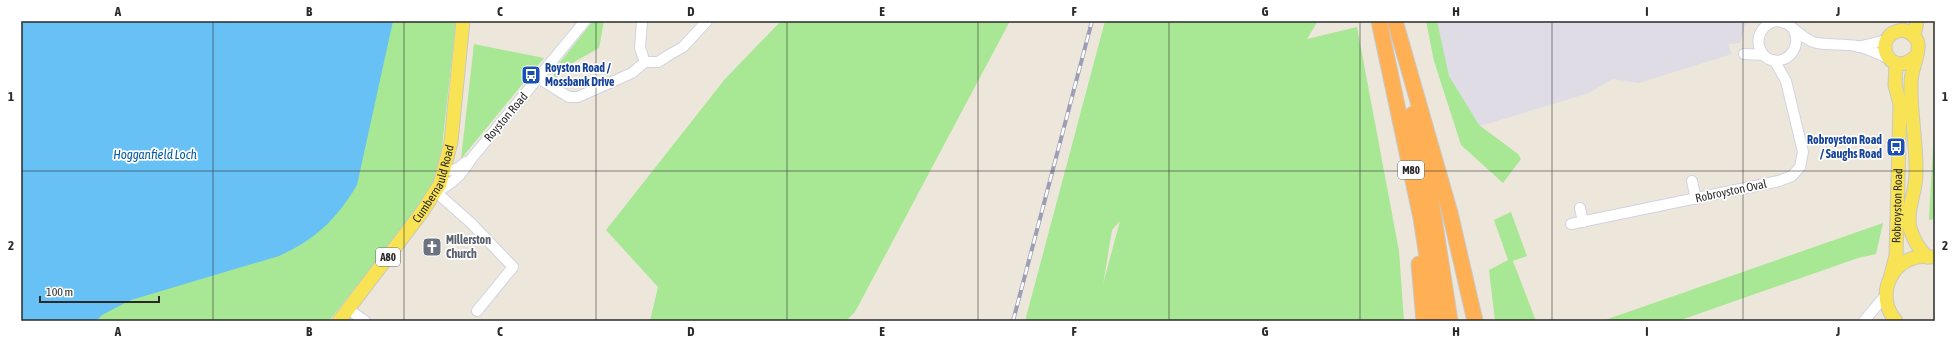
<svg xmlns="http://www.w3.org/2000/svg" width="1956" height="342" font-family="'Asap Condensed',sans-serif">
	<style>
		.industrial { fill: #dfdce5 }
		.green { fill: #a8e794; fill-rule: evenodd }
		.water { fill: #68c1f5 }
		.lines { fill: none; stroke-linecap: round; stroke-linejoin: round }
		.minor-casing { stroke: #d0d2e4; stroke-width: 12 }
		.major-casing { stroke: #c8c8c8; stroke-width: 15 }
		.highway-casing { stroke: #c8c8c8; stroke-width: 17 }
		.minor { stroke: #fff; stroke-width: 10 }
		.major { stroke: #f8e354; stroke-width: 13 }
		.highway { stroke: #ffb054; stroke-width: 15 }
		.rail-casing { stroke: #9d9eb5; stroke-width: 4 }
		.rail { stroke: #fff; stroke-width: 2.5; stroke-dasharray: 8; stroke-linecap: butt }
		.grid { fill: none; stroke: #2a2a2a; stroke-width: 1; stroke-opacity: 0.55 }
		.labels { text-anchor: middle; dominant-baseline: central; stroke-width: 3.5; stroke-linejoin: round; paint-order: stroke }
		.shield { fill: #fff; stroke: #6a6a6a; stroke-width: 1 }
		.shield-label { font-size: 11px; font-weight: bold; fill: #2a2a2a }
		.transit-label { font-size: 12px; font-weight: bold; fill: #164399; stroke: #fff; text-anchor: start }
		.street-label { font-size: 12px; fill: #2a2a2a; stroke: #fff }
		.worship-label { font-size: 12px; font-weight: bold; fill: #5b616d; stroke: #fff; text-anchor: start }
		.water-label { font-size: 13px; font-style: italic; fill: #065ca2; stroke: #fff }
		.neatline { fill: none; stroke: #2a2a2a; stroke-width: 1.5 }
		.grid-label { font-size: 13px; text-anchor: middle; font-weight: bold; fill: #2a2a2a }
	</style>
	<rect width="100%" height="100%" fill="#ede7db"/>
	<path class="industrial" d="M1432 21H1750L1745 26 1740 43 1728 44 1732 54 1639 83 1613 79 1589 93 1464 131Z"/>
	<path class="green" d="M21 21H456L441 156 432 190 329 321H21Z
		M593 21H604L599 48 567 66 555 81 553 71Z
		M781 21H1010L855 312 846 321H650L658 287 606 230 725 79Z
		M1105 21H1318L1307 39 1357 27 1399 251 1404 321H1025ZM1120 221 1103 284V285L1112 230Z
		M1426 21H1437L1449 76 1479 125 1518 154 1521 159 1503 183 1461 145 1434 61Z
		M474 44 544 58 461 159Z
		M1935 110V219L1930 220 1929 219Z
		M1511 212 1527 256 1513 261 1536 321H1495L1489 270 1508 260 1494 220Z
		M1883 223 1876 254 1858 258 1678 321H1602Z"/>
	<path class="water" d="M21 21H393L357 185C336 220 316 239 279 256L131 300 102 315 96 321H21Z"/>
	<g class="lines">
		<defs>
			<path id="minor" d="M642 21 640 48 645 62
				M1794 30C1805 57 1770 73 1760 49 1753 34 1770 14 1787 24 1796 29 1805 41 1817 43 1830 45 1844 44 1857 46 1867 48 1878 54 1888 58
				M1858 47 1886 40
				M1744 54 1764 55
				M538 78 569 97H578L632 73 645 62H658L669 55 683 47 707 21
				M445 171 457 169 466 162
				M1692 181 1696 199
				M1580 208 1583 222
				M1571 224 1779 181 1792 176 1800 167 1803 152 1786 81 1774 60
				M348 309 365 321
				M477 311 513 267 471 223 436 192C455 182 461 175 472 158L585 21
				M1864 321 1885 296"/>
			<g id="major">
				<path d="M1914 36 1917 21"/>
				<path d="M1915 57C1889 81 1869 34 1903 30 1910 32 1916 36 1918 43 1920 54 1911 70 1911 82 1910 113 1917 143 1916 174 1916 192 1906 210 1910 228 1913 239 1919 249 1927 257"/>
				<path id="s1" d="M1891 275 1896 256 1900 104 1895 85 1896 63"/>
				<path id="s2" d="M339 321 422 212 440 184 451 142 463 21"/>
				<path d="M1896 321C1872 294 1895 251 1931 257"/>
			</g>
			<path id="highway" d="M1379 21 1421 218 1437 321
				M1395 21 1450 213 1475 321
				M1413 114 1433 212 1450 321
				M1419 264 1424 321"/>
		</defs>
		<use href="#minor" class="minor-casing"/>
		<use href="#major" class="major-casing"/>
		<use href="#highway" class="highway-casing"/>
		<use href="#minor" class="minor"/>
		<use href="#major" class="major"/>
		<use href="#highway" class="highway"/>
		<defs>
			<path id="rail" d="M1013 321 1092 21"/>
		</defs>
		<use href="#rail" class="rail-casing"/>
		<use href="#rail" class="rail"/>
	</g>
	<path class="grid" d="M213 21V321M404 21V321M596 21V321M787 21V321M978 21V321M1169 21V321M1360 21V321M1552 21V321M1743 21V321M21 171H1935"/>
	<defs>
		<symbol id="bus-square" viewBox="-11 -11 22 22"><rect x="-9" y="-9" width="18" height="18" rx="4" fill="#1a4fb4" stroke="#fff"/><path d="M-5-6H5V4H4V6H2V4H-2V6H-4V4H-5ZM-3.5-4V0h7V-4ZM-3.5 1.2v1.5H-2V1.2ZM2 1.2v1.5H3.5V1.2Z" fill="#fff"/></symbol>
		<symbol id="church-square" viewBox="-11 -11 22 22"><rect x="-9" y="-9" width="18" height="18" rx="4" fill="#6b7280" stroke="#fff"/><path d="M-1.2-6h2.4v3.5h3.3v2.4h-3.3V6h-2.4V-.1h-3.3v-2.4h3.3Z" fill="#fff"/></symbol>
	</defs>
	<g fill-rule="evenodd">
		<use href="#bus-square" x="520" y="64" width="22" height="22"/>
		<use href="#bus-square" x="1885" y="136" width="22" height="22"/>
		<use href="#church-square" x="421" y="236" width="22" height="22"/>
	</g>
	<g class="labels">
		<g class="shield">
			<rect x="1398" y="161" width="26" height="18" rx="3"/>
			<rect x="376" y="248" width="24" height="18" rx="3"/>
		</g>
		<g class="shield-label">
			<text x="1411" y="170">M80</text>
			<text x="388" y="257">A80</text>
		</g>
		<g class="transit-label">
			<text x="545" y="68">Royston Road /<tspan x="545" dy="14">Mossbank Drive</tspan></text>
			<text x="1882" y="140" text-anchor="end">Robroyston Road<tspan x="1882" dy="14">/ Saughs Road</tspan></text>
		</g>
		<g class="street-label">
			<text transform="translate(506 117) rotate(-50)">Royston Road</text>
			<text stroke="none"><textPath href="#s2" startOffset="168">Cumbernauld Road</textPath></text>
			<text transform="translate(1731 191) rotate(-12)">Robroyston Oval</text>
			<text stroke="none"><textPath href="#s1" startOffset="70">Robroyston Road</textPath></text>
		</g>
		<g class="worship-label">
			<text x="446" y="240">Millerston<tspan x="446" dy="14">Church</tspan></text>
		</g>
		<g class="water-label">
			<text x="155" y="154">Hogganfield Loch</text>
		</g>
	</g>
	<rect width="1956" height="342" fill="none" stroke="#ffffff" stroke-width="44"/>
	<path d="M40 296v6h119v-6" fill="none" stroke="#2a2a2a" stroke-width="2"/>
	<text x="46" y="296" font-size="12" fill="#2a2a2a" stroke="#ffffff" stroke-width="3" paint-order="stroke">100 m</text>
	<rect x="22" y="22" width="1912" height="298" class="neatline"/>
	<g class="grid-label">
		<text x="118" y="16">A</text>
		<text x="309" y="16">B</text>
		<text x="500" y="16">C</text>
		<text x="691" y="16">D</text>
		<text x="882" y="16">E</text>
		<text x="1074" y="16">F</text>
		<text x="1265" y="16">G</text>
		<text x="1456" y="16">H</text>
		<text x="1647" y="16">I</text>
		<text x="1838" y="16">J</text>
		<text x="11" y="101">1</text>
		<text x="1945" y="101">1</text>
		<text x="11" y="250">2</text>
		<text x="1945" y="250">2</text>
		<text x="118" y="336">A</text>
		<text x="309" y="336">B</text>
		<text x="500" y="336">C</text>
		<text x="691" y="336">D</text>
		<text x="882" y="336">E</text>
		<text x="1074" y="336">F</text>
		<text x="1265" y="336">G</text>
		<text x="1456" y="336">H</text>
		<text x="1647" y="336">I</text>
		<text x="1838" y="336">J</text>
	</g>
</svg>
